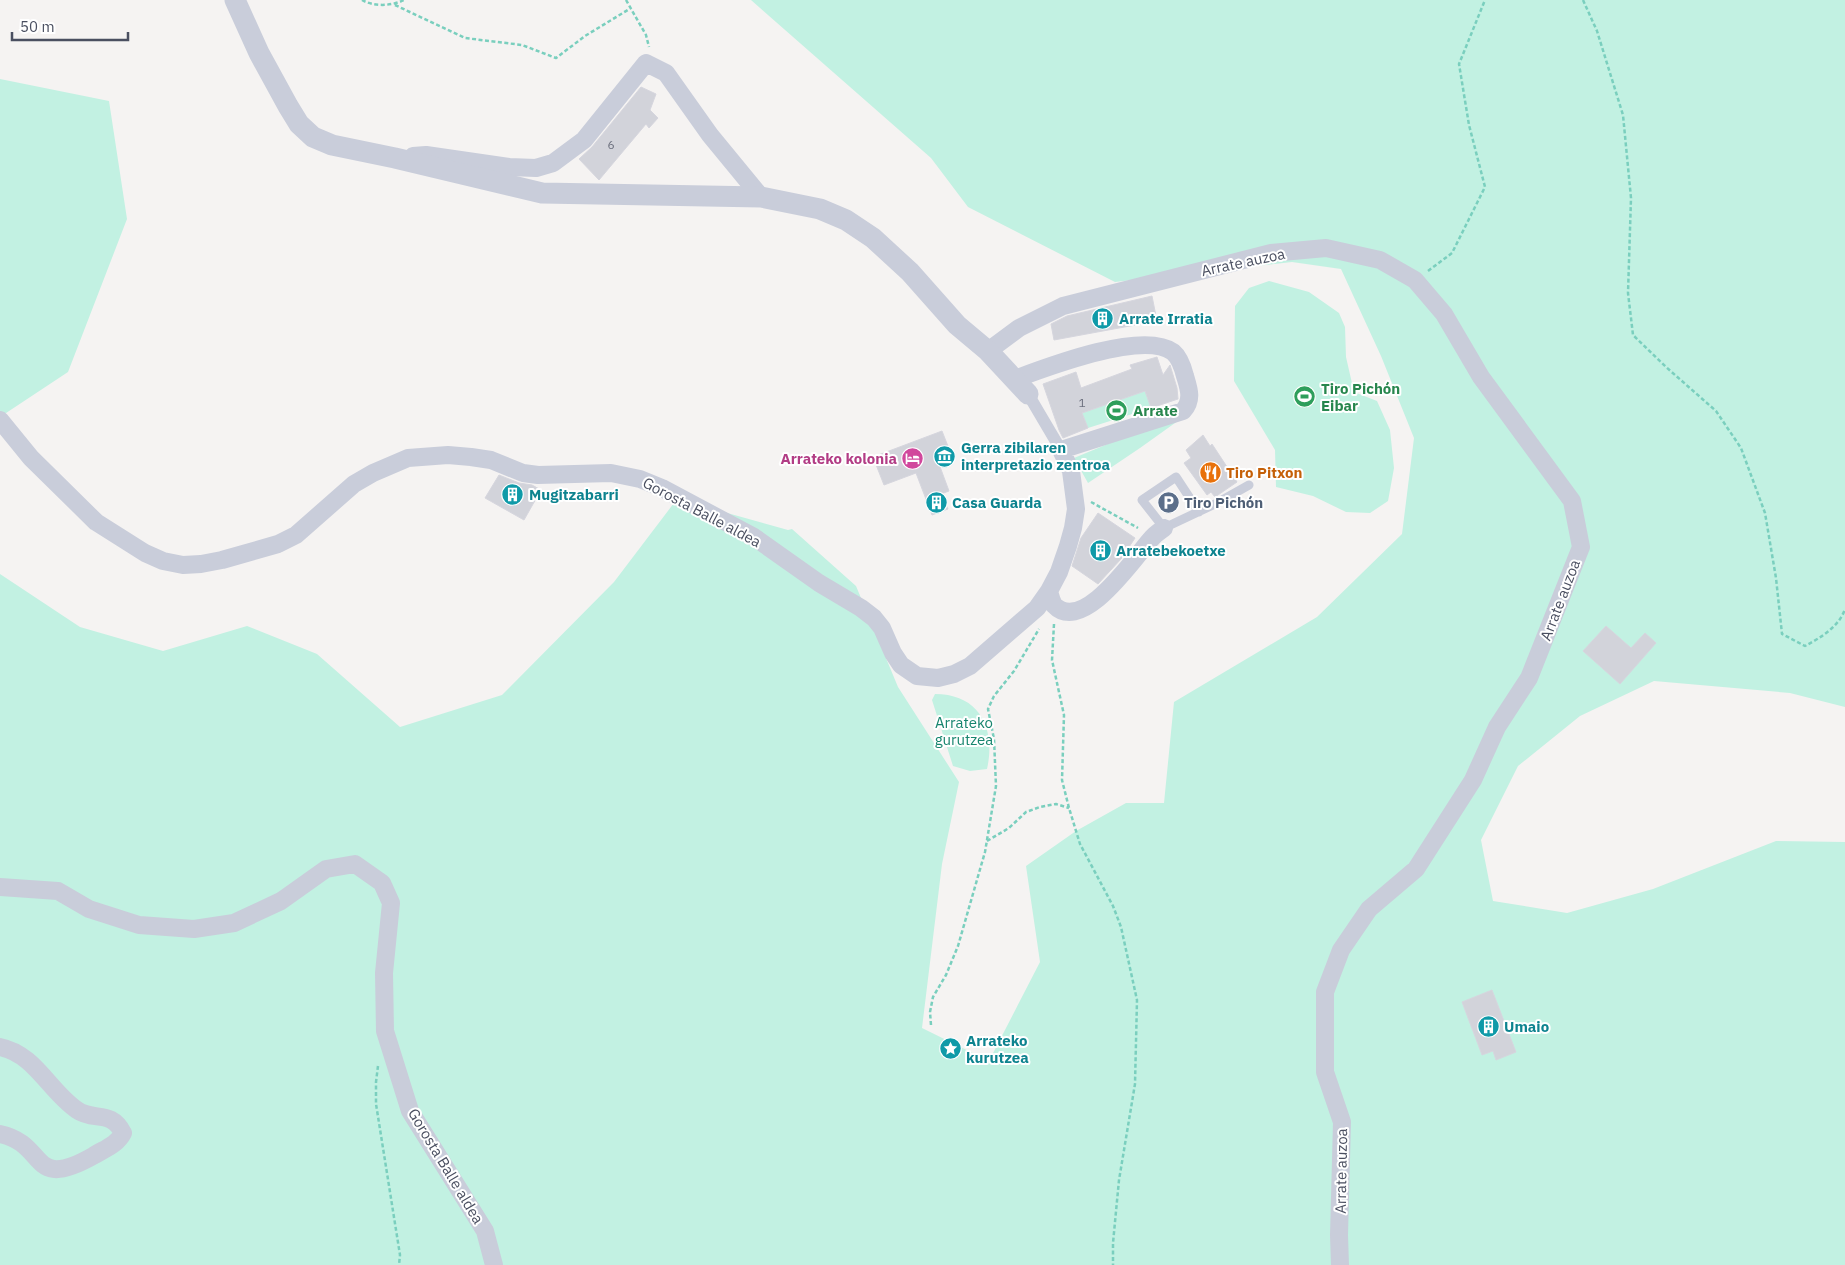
<svg xmlns="http://www.w3.org/2000/svg" width="1845" height="1265" font-family="'IBM Plex Sans',sans-serif">
	<style>
		.green { fill: #c2f1e2 }
		.building { fill: #d2d3da; stroke: #d6d6de }
		.lines { fill: none; stroke-linecap: round; stroke-linejoin: round }
		.path { stroke: #7acfbe; stroke-width: 2.5; stroke-dasharray: 4 2.5; stroke-linecap: butt }
		.service { stroke: #c9cdda; stroke-width: 9 }
		.pedestrian { stroke: #c9cdda; stroke-width: 12 }
		.minor { stroke: #c9cdda; stroke-width: 18 }
		.tertiary { stroke: #c9cdda; stroke-width: 21 }
		.labels { text-anchor: middle; dominant-baseline: central; stroke-width: 4; stroke-linejoin: round; paint-order: stroke }
		.number-label { font-size: 12px; fill: #6c707e }
		.street-label { font-size: 15px; fill: #4a4f60; stroke: #fff }
		.culture-label { font-size: 15px; font-weight: bold; fill: #0d838f; stroke: #fff; text-anchor: start }
		.leisure-label { font-size: 15px; font-weight: bold; fill: #27864d; stroke: #fff; text-anchor: start }
		.hotel-label { font-size: 15px; font-weight: bold; fill: #b23c85; stroke: #fff; text-anchor: end }
		.food-label { font-size: 15px; font-weight: bold; fill: #c56008; stroke: #fff; text-anchor: start }
		.service-label { font-size: 15px; font-weight: bold; fill: #4e5e75; stroke: #fff; text-anchor: start }
		.park-label { font-size: 15px; fill: #17856e; stroke: #fff }
	</style>
	<rect width="100%" height="100%" fill="#f5f3f2"/>
	<path class="green" d="M751 0H1845V707L1790 693 1654 681 1580 716 1518 766 1481 840 1493 901 1567 913 1653 889 1776 841 1845 842V1265H0V574L80 627 163 651 247 626 317 654 400 727 502 695 614 582 677 499 788 530 792 529 856 586 898 687 959 782 942 864 922 1028 989 1061 1040 962 1026 866 1076 831 1126 803H1164L1174 702 1317 617 1402 534 1414 438 1381 356 1341 269 1292 262 1115 282 968 207 931 158Z
		M0 79 109 101 127 219 68 372 0 417Z
		M1269 281 1309 292 1339 313 1345 327 1346 357 1354 392 1377 401 1390 430 1394 468 1388 501 1370 513 1346 512 1313 496 1276 487 1275 450 1234 381 1235 306 1249 288Z
		M1145 391 1151 408 1088 428 1082 413Z
		M1180 414 1182 418 1140 448 1088 483 1074 458Z
		M935 694C980 694 996 729 987 769L970 771 953 766 932 700Z"/>
	<path class="building" d="M641 87 656 94 650 110 658 118 649 128 646 124 599 180 579 159 592 147Z
		M1152 296 1157 321 1054 340 1051 324 1067 316Z
		M1157 357 1163 375 1170 365 1177 388 1178 399 1151 408 1145 391 1082 413 1088 428 1063 438 1059 430 1043 384 1076 372 1081 388 1132 369 1130 365Z
		M942 431 953 459 939 464 949 491 941 494 948 509 932 515 916 473 884 485 873 457Z
		M1203 435 1210 446 1212 444 1237 482 1215 497 1211 492 1207 495 1184 463 1191 458 1186 450Z
		M499 475 519 483 532 485 541 490 524 520 485 498Z
		M1098 513 1135 538 1121 559 1098 584 1072 566 1081 538Z
		M1606 626 1631 648 1645 633 1656 643 1620 684 1583 651Z
		M1492 990 1516 1052 1496 1060 1493 1051 1482 1055 1462 1002Z"/>
	<g class="lines">
		<path class="path" d="M362 0C374 7 392 6 404 0
			M626 0 646 35 649 47
			M1583 0 1597 31 1623 115 1631 198 1628 293 1633 335 1666 367 1716 411 1741 448 1765 513 1776 578 1782 634 1805 646C1820 638 1839 627 1845 609
			M395 5 465 38 522 45 556 58 585 36 631 8
			M1428 271 1452 253 1485 187 1469 125 1459 64 1485 0
			M1091 502 1138 528
			M1054 624 1052 660 1064 715 1062 780 1069 808 1080 844 1113 906 1121 927 1137 1000 1135 1084 1119 1180 1113 1243V1265
			M987 841 1009 828 1026 812 1040 807 1056 804 1069 808
			M931 1025 930 1012 933 997 946 975 958 946 985 852 996 786 994 739 988 709 994 696 1014 671 1039 629
			M378 1066 376 1082V1104L400 1255 399 1265"/>
		<path class="service" d="M1199 512 1176 477 1142 500 1164 528 1217 503 1249 485"/>
		<path class="pedestrian" d="M1028 394 1061 450"/>
		<path class="minor" d="M413 156 426 155 509 167 536 168 553 163 584 140 646 63 666 73 710 135 761 197
			M988 351 1019 328 1063 306 1271 253 1326 248 1380 260 1415 280 1444 314 1481 377 1572 501 1581 547 1529 678 1497 727 1473 780 1416 869 1369 909 1341 950 1325 992V1072L1342 1122 1339 1235 1340 1265
			M0 420 31 458 96 522 145 553 163 561 183 565 201 564 222 560 278 544 296 535 354 484 373 473 408 458 448 455 471 457 491 460 523 473 538 475 611 473 640 479 662 488 754 537 819 583 861 608 874 618 882 628 893 653 901 665 917 676 938 678 954 674 970 666 1037 608 1049 591 1059 572 1068 546 1073 528 1076 509 1071 471 1061 450 1183 411C1193 400 1189 389 1185 376 1183 368 1179 357 1173 352 1143 330 1047 367 1015 379
			M1049 591C1050 595 1052 602 1054 605 1083 636 1136 555 1152 538 1155 534 1160 531 1164 528
			M0 887 58 891 89 909 139 925 194 929 234 923 281 901 326 869 355 864 382 883 391 903 384 973 385 1031 410 1111 485 1231 494 1265
			M0 1047C35 1054 49 1091 77 1110 94 1122 111 1109 123 1133 117 1145 104 1149 93 1156 29 1192 48 1144 0 1134"/>
		<path class="tertiary" d="M235 0 259 53 288 106 299 124 313 137 332 145 395 158 542 193 761 197 820 209 846 220 873 238 910 272 957 325 988 351 1028 394"/>
	</g>
	<defs>
		<symbol id="building-disc" viewBox="-11 -11 22 22"><circle r="9.5" fill="#0f9aa8" stroke="#fff"/><path d="M-4-6H4V6H1V3H-1V6H-4ZM-2.5-4.3h1.7v1.8h-1.7ZM.8-4.3h1.7v1.8H.8ZM-2.5-1h1.7V.8h-1.7ZM.8-1h1.7V.8H.8Z" fill="#fff"/></symbol>
		<symbol id="stadium-disc" viewBox="-11 -11 22 22"><circle r="9.5" fill="#2e9e5b" stroke="#fff"/><path d="M0-5a6.5 5 0 1 0 0 10a6.5 5 0 1 0 0-10ZM-3.5-1.8h7v3.6h-7Z" fill="#fff"/></symbol>
		<symbol id="museum-disc" viewBox="-11 -11 22 22"><circle r="9.5" fill="#0f9aa8" stroke="#fff"/><path d="M0-6L6-3V-2H-6V-3ZM-5-1h2V3h-2ZM-1-1h2V3h-2ZM3-1h2V3H3ZM-6 4H6V6H-6Z" fill="#fff"/></symbol>
		<symbol id="hotel-disc" viewBox="-11 -11 22 22"><circle r="9.5" fill="#d1479c" stroke="#fff"/><path d="M-6-4.5h1.5V1H6V5H4.5V3h-9V5H-6ZM-4 0a1.8 1.8 0 1 1 3.6 0ZM.5 0V-2.5h3Q6-2.5 6 0Z" fill="#fff"/></symbol>
		<symbol id="restaurant-disc" viewBox="-11 -11 22 22"><circle r="9.5" fill="#e8710a" stroke="#fff"/><path d="M-5-6h1v4h1v-4h1v4h1v-4h1v5L-1.5 .5V6h-2V.5L-5-1ZM5-6V6H3V1.5H1.5Q1.5-4 5-6Z" fill="#fff"/></symbol>
		<symbol id="parking-disc" viewBox="-11 -11 22 22"><circle r="9.5" fill="#5c6f8a" stroke="#fff"/><path d="M-3.5-5.5H1a3.5 3.5 0 0 1 0 7H-1V5.5H-3.5ZM-1-3.4V-.6H.8a1.4 1.4 0 0 0 0-2.8Z" fill="#fff"/></symbol>
		<symbol id="sight-disc" viewBox="-11 -11 22 22"><circle r="9.5" fill="#0f9aa8" stroke="#fff"/><path d="M0-6L1.8-2.2L6-1.7L2.9 1.2L3.7 5.4L0 3.3L-3.7 5.4L-2.9 1.2L-6-1.7L-1.8-2.2Z" fill="#fff"/></symbol>
	</defs>
	<g fill-rule="evenodd">
		<use href="#building-disc" x="1090" y="306" width="25" height="25"/>
		<use href="#stadium-disc" x="1292" y="384" width="25" height="25"/>
		<use href="#stadium-disc" x="1104" y="398" width="25" height="25"/>
		<use href="#museum-disc" x="932" y="444" width="25" height="25"/>
		<use href="#hotel-disc" x="900" y="446" width="25" height="25"/>
		<use href="#restaurant-disc" x="1198" y="460" width="25" height="25"/>
		<use href="#building-disc" x="500" y="482" width="25" height="25"/>
		<use href="#building-disc" x="924" y="490" width="25" height="25"/>
		<use href="#parking-disc" x="1156" y="490" width="25" height="25"/>
		<use href="#building-disc" x="1088" y="538" width="25" height="25"/>
		<use href="#building-disc" x="1476" y="1014" width="25" height="25"/>
		<use href="#sight-disc" x="938" y="1036" width="25" height="25"/>
	</g>
	<g class="labels">
		<g class="number-label">
			<text x="611" y="144">6</text>
			<text x="1082" y="402">1</text>
		</g>
		<g class="street-label">
			<text transform="translate(1243 262) rotate(-12)">Arrate auzoa</text>
			<text transform="translate(702 512) rotate(28)">Gorosta Balle aldea</text>
			<text transform="translate(1560 600) rotate(-69)">Arrate auzoa</text>
			<text transform="translate(446 1166) rotate(59)">Gorosta Balle aldea</text>
			<text transform="translate(1341 1171) rotate(-89)">Arrate auzoa</text>
		</g>
		<g class="culture-label">
			<text x="1119" y="318">Arrate Irratia</text>
			<text x="961" y="447">Gerra zibilaren<tspan x="961" dy="17">interpretazio zentroa</tspan></text>
			<text x="529" y="494">Mugitzabarri</text>
			<text x="952" y="502">Casa Guarda</text>
			<text x="1116" y="550">Arratebekoetxe</text>
			<text x="1504" y="1026">Umaio</text>
			<text x="966" y="1040">Arrateko<tspan x="966" dy="17">kurutzea</tspan></text>
		</g>
		<g class="leisure-label">
			<text x="1321" y="388">Tiro Pichón<tspan x="1321" dy="17">Eibar</tspan></text>
			<text x="1133" y="410">Arrate</text>
		</g>
		<g class="hotel-label">
			<text x="897" y="458">Arrateko kolonia</text>
		</g>
		<g class="food-label">
			<text x="1226" y="472">Tiro Pitxon</text>
		</g>
		<g class="service-label">
			<text x="1184" y="502">Tiro Pichón</text>
		</g>
		<g class="park-label">
			<text x="964" y="722">Arrateko<tspan x="964" dy="17">gurutzea</tspan></text>
		</g>
	</g>
	<path d="M12 32v8h116v-8" fill="none" stroke="#4a4f60" stroke-width="2.5"/>
	<text x="20" y="32" font-size="15" fill="#4a4f60" stroke="#ffffff" stroke-width="4" paint-order="stroke">50 m</text>
</svg>
